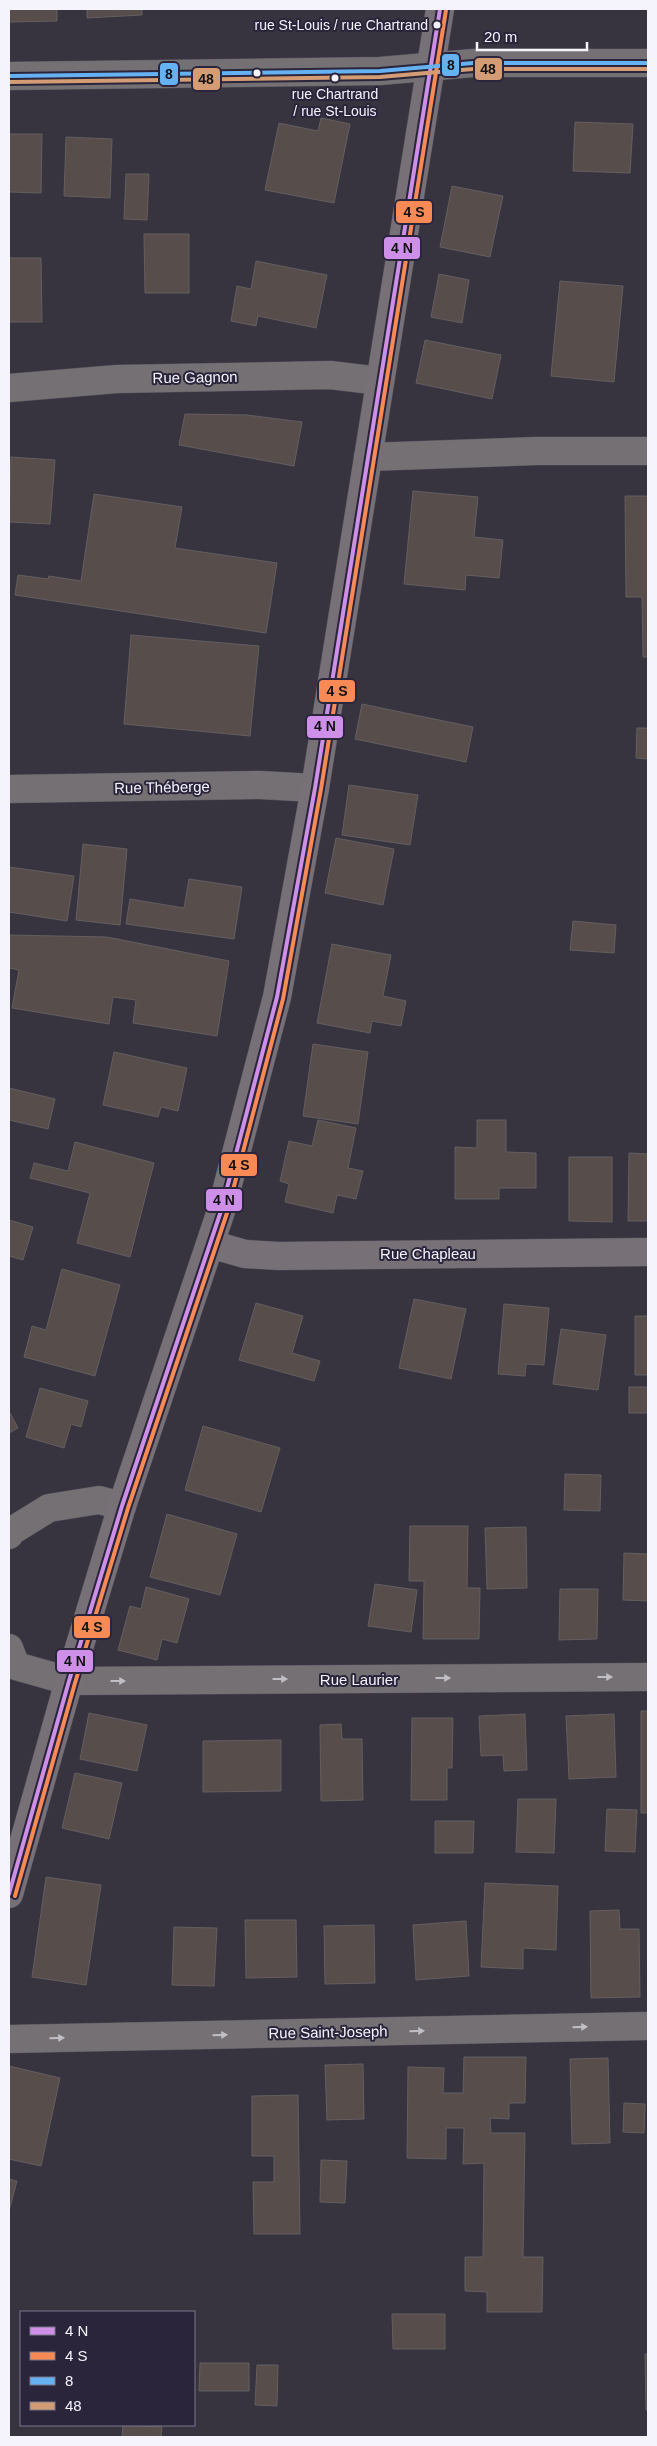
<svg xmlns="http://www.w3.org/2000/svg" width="657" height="2446" font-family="Arial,sans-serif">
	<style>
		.building { fill: #574e4c; stroke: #645e60 }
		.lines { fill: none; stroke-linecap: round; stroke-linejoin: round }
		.minor-casing { stroke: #52505a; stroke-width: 29 }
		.major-casing { stroke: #52505a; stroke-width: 29 }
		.minor { stroke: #747073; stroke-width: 28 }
		.major { stroke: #777177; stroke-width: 28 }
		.bus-1-casing { stroke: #2a253b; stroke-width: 8 }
		.bus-2-casing { stroke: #2a253b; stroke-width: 8 }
		.bus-3-casing { stroke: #2a253b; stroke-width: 8 }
		.bus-4-casing { stroke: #2a253b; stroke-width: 8 }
		.bus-1 { stroke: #ce8fe9; stroke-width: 4 }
		.bus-2 { stroke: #f98a56; stroke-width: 4 }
		.bus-3 { stroke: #66b1f2; stroke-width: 4 }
		.bus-4 { stroke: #d39c74; stroke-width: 4 }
		.oneway { fill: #c1bfc6 }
		.bus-dot { fill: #f5f4fd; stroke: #2a253b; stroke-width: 2 }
		.labels { text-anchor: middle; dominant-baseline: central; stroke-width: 4; stroke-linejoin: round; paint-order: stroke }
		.bus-label { font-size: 14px; fill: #f5f4fd; stroke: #2a253b; text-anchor: end }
		.street-label { font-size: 15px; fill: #f5f4fd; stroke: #2a253b }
		.line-badge { stroke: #2a253b; stroke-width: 2 }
		.pale-badge-label { font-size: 14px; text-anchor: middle; font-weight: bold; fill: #111 }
	</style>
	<rect width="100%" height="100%" fill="#373440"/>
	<path class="building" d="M9 9H57V21L9 22Z
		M87 9H142V15L87 18Z
		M321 118 350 124 334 203 265 190 279 123 318 131Z
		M575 122 633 124 630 173 573 171Z
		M9 134H42L41 193 9 192Z
		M66 137 112 139 110 198 64 196Z
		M126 174H149L147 220 124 219Z
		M452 186 503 196 490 257 440 247Z
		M144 234H189V293H145Z
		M9 258H41L42 322H9Z
		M256 261 327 275 316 328 258 316 256 326 231 321 237 286 251 289Z
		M439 274 469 280 462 323 431 317Z
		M560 281 623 286 614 382 551 376Z
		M425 340 501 355 492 399 416 383Z
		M185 414 247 415 302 422 294 466 179 445Z
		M11 457 55 460 50 524 9 522Z
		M413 491 478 497 474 537 503 540 499 578 466 575 465 590 404 584Z
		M94 494 182 507 175 548 277 563 266 633 15 595 18 575 48 579 49 576 81 581Z
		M625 496H648V657H643L642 597H626Z
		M131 635 259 646 250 736 124 724Z
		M362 704 473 727 466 762 355 739Z
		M637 728H648V759L636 758Z
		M349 785 418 795 410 845 342 835Z
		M336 838 394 849 383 905 325 893Z
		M83 844 127 849 120 925 76 920Z
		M9 867 74 876 67 921 9 912Z
		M189 879 242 887 234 939 126 924 130 899 184 908Z
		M573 921 616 925 614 953 570 950Z
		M9 935 107 937 229 961 217 1036 133 1023 136 1000 113 997 109 1024 12 1008 19 970 9 968Z
		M332 944 391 955 383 996 406 1001 401 1026 372 1021 370 1033 317 1023Z
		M313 1044 368 1052 358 1124 303 1116Z
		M114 1052 187 1068 178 1111 161 1107 158 1117 103 1105Z
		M9 1088 55 1099 48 1129 9 1120Z
		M318 1120 356 1128 348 1168 363 1171 356 1199 337 1195 333 1213 285 1202 289 1184 280 1181 289 1141 312 1146Z
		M477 1120H506V1152L536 1153V1188H499V1199H455V1147L477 1148Z
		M75 1142 154 1163 130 1257 77 1243 90 1193 30 1178 34 1163 68 1171Z
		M629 1153 648 1154V1221H628Z
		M569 1157H612V1222L569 1221Z
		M9 1220 33 1227 23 1260 9 1256Z
		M62 1269 120 1285 95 1376 24 1357 32 1326 46 1330Z
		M414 1299 466 1309 451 1379 399 1368Z
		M256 1303 303 1316 292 1353 320 1361 314 1381 239 1360Z
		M504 1304 549 1308 544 1365 526 1364 525 1376 498 1374Z
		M635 1316H648V1375H635Z
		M561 1329 606 1335 598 1390 553 1384Z
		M629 1387H648V1413H629Z
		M40 1388 88 1401 81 1427 71 1424 64 1448 26 1437Z
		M9 1411 18 1428 9 1433Z
		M203 1426 280 1448 261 1512 185 1490Z
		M565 1474 601 1475 600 1511 564 1510Z
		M167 1514 237 1534 220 1595 150 1577Z
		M410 1526H468L467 1588H480L479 1639H423L424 1581H409Z
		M526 1527 527 1588 487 1589 485 1528Z
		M624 1553 648 1554V1601L623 1600Z
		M375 1584 417 1590 411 1632 368 1626Z
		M146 1587 189 1599 177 1643 162 1639 157 1660 118 1650 130 1606 141 1609Z
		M560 1589H598L597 1639 559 1640Z
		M641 1711H648V1813H641Z
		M89 1713 147 1725 137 1771 80 1759Z
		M525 1714 527 1770 504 1771 503 1755 481 1756 479 1716Z
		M614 1714 616 1777 569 1779 566 1716Z
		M412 1718H453L452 1768H447V1800H411Z
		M341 1724 342 1739H362L363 1800 321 1801 320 1725Z
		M281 1740V1791L203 1792V1741Z
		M75 1773 122 1783 109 1839 62 1828Z
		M518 1799H556L554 1853 516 1852Z
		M607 1809 637 1810 635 1852 605 1851Z
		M435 1821H474L473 1853H435Z
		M46 1877 101 1885 86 1985 32 1977Z
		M485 1883 558 1886 556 1950 523 1948V1969L481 1967Z
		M619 1910 620 1929H639L640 1997 591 1998 590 1911Z
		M245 1920H296L297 1977 246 1978Z
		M466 1921 469 1976 416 1980 413 1925Z
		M374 1925 375 1983 325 1984 324 1926Z
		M174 1927 217 1928 214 1986 172 1985Z
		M464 2057H526L525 2103H509V2119L490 2118 491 2133H525L523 2257H543L542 2312H487V2292L465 2291V2257H483L484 2163 463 2164 464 2128H446V2159L407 2158 408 2067 444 2068 443 2093H463Z
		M608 2058 610 2143 572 2144 570 2059Z
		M363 2064 364 2119 327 2120 325 2065Z
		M9 2066 60 2078 41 2166 9 2159Z
		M298 2095 300 2234H254L253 2182H274V2156H252V2096Z
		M624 2103 645 2104 644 2133 623 2132Z
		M321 2160 347 2161 345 2203 320 2202Z
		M9 2179 17 2181 9 2211Z
		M392 2314H445V2349H393Z
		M645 2354H648V2410H646Z
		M200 2363H249V2391H199Z
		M257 2365H278L277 2406 255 2405Z
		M123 2425 162 2427 161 2437H122Z"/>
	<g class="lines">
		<defs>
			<path id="minor" d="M9 76 380 71 473 63H648
				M9 388 117 379 330 375 380 381
				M368 457 536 451H648
				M9 789 260 785 315 788
				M9 1535 10 1532 49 1508 99 1500 122 1506
				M9 1648 16 1666 69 1681 648 1677
				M9 2039 648 2026"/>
			<path id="major" d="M210 1244 245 1254 279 1256 648 1252
				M9 1894 69 1681 122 1506 221 1211 277 997 315 788 440 9"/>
		</defs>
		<use href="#minor" class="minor-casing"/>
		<use href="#major" class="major-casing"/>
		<use href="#minor" class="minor"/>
		<use href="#major" class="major"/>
		<defs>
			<path id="bus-1" d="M9 1894 69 1681 122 1506 221 1211 277 997 315 788 440 9"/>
			<path id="bus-2" d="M15 1896 75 1683 128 1508 227 1213 283 999 321 789 446 10"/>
			<path id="bus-3" d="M9 76 380 71 473 63H648"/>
			<path id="bus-4" d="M9 82 380 77 473 69H648"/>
		</defs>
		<use href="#bus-1" class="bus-1-casing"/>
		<use href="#bus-2" class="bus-2-casing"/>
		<use href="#bus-3" class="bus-3-casing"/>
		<use href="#bus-4" class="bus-4-casing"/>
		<use href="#bus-1" class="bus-1"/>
		<use href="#bus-2" class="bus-2"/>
		<use href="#bus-3" class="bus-3"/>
		<use href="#bus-4" class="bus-4"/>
	</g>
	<defs><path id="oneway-solid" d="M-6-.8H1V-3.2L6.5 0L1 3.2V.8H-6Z" transform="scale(1.25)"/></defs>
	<g class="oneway">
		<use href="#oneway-solid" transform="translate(605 1677)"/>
		<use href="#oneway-solid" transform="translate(443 1678)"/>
		<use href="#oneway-solid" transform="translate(280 1679)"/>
		<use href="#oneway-solid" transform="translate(118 1681)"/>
		<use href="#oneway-solid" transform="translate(580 2027) rotate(-1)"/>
		<use href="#oneway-solid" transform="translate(417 2031) rotate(-1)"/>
		<use href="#oneway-solid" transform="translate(220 2035) rotate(-1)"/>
		<use href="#oneway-solid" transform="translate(57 2038) rotate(-1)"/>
	</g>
	<g class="bus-dot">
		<circle cx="437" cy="25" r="4.5"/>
		<circle cx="257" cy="73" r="4.5"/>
		<circle cx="335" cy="78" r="4.5"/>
	</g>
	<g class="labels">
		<g class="bus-label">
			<text x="428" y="25">rue St-Louis / rue Chartrand</text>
			<text x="335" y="94" text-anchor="middle">rue Chartrand<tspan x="335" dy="17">/ rue St-Louis</tspan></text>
		</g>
		<g class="street-label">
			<text transform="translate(195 377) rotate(-1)">Rue Gagnon</text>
			<text transform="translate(162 787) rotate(-1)">Rue Théberge</text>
			<text x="428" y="1253">Rue Chapleau</text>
			<text x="359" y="1679">Rue Laurier</text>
			<text transform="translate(328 2032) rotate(-1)">Rue Saint-Joseph</text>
		</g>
	</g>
	<g class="line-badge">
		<rect x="441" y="53" width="19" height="24" rx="5" fill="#66b1f2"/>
		<rect x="474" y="57" width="29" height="24" rx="5" fill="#d39c74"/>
		<rect x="159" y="62" width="20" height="24" rx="5" fill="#66b1f2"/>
		<rect x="192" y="67" width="29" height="24" rx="5" fill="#d39c74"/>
		<rect x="395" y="200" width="38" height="24" rx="5" fill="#f98a56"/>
		<rect x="383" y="236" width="38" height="24" rx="5" fill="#ce8fe9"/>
		<rect x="318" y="679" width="38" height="24" rx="5" fill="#f98a56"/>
		<rect x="306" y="715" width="38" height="24" rx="5" fill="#ce8fe9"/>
		<rect x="220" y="1153" width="38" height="24" rx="5" fill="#f98a56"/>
		<rect x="205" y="1188" width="38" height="24" rx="5" fill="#ce8fe9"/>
		<rect x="73" y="1615" width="38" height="24" rx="5" fill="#f98a56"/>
		<rect x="56" y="1649" width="38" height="24" rx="5" fill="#ce8fe9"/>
	</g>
	<g class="pale-badge-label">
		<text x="451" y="70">8</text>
		<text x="488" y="74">48</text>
		<text x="169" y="79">8</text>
		<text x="206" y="84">48</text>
		<text x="414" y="217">4 S</text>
		<text x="402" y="253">4 N</text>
		<text x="337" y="696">4 S</text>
		<text x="325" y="731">4 N</text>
		<text x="239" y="1170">4 S</text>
		<text x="224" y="1205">4 N</text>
		<text x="92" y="1632">4 S</text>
		<text x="75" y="1666">4 N</text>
	</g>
	<rect width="657" height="2446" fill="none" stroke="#f5f4fd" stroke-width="20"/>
	<rect x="20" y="2311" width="175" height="115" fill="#2a253b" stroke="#7b7889"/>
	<rect x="30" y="2327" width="25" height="8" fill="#ce8fe9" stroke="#7b7889"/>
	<text x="65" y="2336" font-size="15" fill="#f5f4fd">4 N</text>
	<rect x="30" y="2352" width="25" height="8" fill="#f98a56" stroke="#7b7889"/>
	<text x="65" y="2361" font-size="15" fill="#f5f4fd">4 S</text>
	<rect x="30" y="2377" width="25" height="8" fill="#66b1f2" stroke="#7b7889"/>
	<text x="65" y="2386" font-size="15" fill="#f5f4fd">8</text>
	<rect x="30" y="2402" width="25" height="8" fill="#d39c74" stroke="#7b7889"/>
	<text x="65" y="2411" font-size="15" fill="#f5f4fd">48</text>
	<path d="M477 42v8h110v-8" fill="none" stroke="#f5f4fd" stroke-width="2.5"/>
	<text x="484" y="42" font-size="15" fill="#f5f4fd" stroke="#2a253b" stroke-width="4" paint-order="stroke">20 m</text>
</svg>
